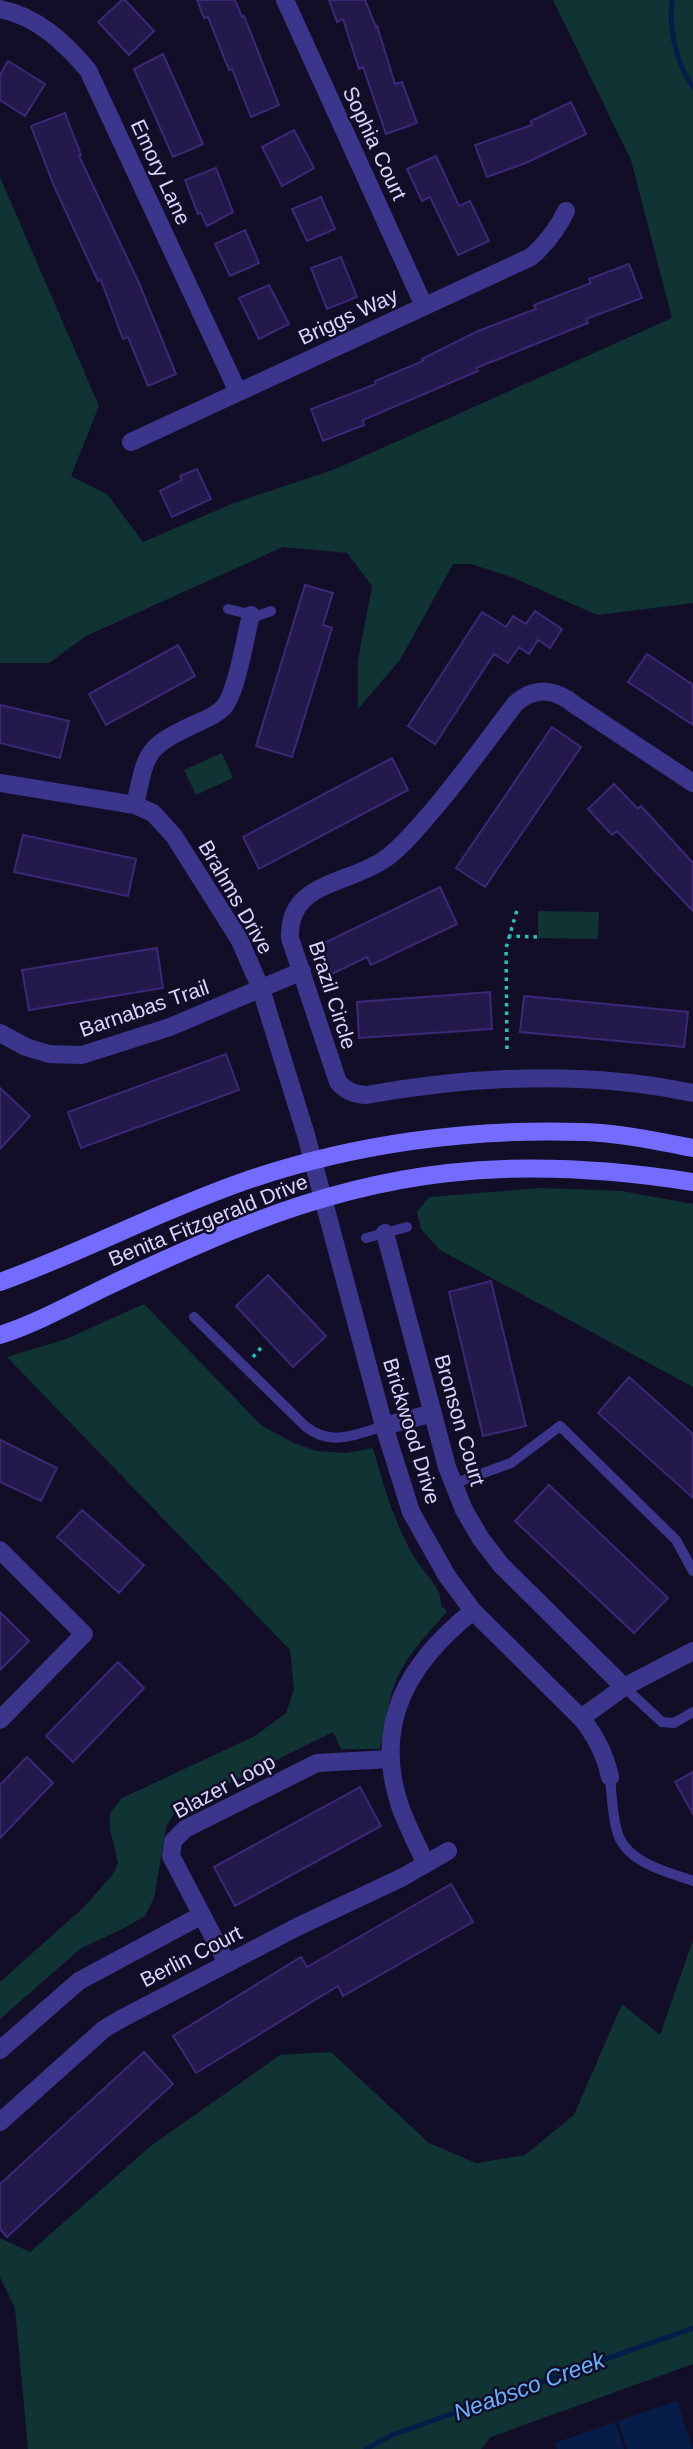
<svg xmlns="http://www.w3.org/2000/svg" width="693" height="2449" font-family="Arial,sans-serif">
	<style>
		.green { fill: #103333 }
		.water { fill: #061d49 }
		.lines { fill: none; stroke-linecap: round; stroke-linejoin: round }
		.stream { stroke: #061d49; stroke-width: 5 }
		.building { fill: #24194b; stroke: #3b2978; stroke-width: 2 }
		.path { stroke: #27c2bd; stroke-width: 3.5; stroke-dasharray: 3.5 5; stroke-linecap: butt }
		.service { stroke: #3b368b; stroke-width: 10 }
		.minor { stroke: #3b368b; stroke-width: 18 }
		.secondary { stroke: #746cff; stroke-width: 18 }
		.labels { text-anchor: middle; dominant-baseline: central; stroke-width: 5; stroke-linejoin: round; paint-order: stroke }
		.street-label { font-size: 21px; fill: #dbd5ff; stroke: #130e28 }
		.water-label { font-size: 23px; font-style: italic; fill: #63b2ff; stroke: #130e28 }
	</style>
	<rect width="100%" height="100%" fill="#130e28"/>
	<path class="green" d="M553 0H693V603L597 615 514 578 471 564H453L400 660 358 709V660L372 586 347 553 283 547 86 636 49 663H0V177L99 406 71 476 107 494 143 542 234 503 333 470 672 318 631 160Z
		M222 753 233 778 196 795 184 770Z
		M538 911 599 912 598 939 538 938Z
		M542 1188 622 1191 693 1204V1387L440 1250 421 1229 417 1212 429 1197Z
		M144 1304 261 1425 292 1442 316 1451 345 1453 373 1448C383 1484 394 1522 413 1555 422 1572 443 1587 441 1606L447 1611C430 1632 408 1653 397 1678 387 1701 386 1725 380 1749H341L333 1732 176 1810 166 1827 154 1898 145 1916 124 1928 80 1949 0 2019V1982L84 1907 113 1874 118 1863 110 1829V1813L122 1798 255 1736 286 1713 294 1689 290 1650 7 1357 66 1339Z
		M693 1940V2364L491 2437 481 2449H28L15 2308 0 2277V2238L30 2252 152 2145 280 2055 331 2052 429 2143 476 2163 525 2155 574 2115 622 2004 660 2035Z"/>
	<path class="water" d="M677 2401 693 2449H627L618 2421Z
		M615 2422 624 2449H557L555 2443Z"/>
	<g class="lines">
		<path class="stream" d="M672 0C669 32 675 60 693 87
			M366 2449 392 2435 693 2328"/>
	</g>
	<path class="building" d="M122 0H125L154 31 129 55 98 22Z
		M197 0H235L242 17 244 16 279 105 251 117 232 69 229 70 208 17 204 18Z
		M329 0H365L376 27 377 26 395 84 402 82 417 123 386 134 363 67 359 69 343 19 337 22Z
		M163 54 203 144 173 157 134 69Z
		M8 61 45 84 25 116 0 100V75Z
		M571 102 586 134 528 162 487 177 475 145 532 125 531 121Z
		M65 113 81 155 79 156 139 283 176 374 148 386 128 337 123 339 101 280 98 281 54 186 31 126Z
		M294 130 314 168 282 186 262 147Z
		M436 156 459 206 470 201 489 241 458 255 430 197 422 201 407 169Z
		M216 168 233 212 207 226 201 213 198 214 185 180Z
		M321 197 335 229 307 241 292 209Z
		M245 230 259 263 230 276 215 244Z
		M341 257 357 297 327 309 311 268Z
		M629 264 642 298 586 319 588 323 476 368 478 371 363 420 364 425 323 441 311 409 376 384 375 381 423 361 422 359 478 331 536 309 534 305 591 283 589 279Z
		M269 285 289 324 259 339 239 298Z
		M197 469 211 499 172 517 160 491 182 480 180 476Z
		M305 585 333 593 323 625 332 628 292 757 256 746Z
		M535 611 562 629 550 648 538 640 529 654 519 647 508 663 494 654 435 744 408 726 482 612 506 627 513 616 526 624Z
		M178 645 195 676 106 725 89 694Z
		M647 654 693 685V725L628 682Z
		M0 705 69 721 60 758 0 743Z
		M552 727 581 747 485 887 456 868Z
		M392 758 408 790 259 869 243 837Z
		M614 784 638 809 641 806 693 863V911L617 831 612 835 588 809Z
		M23 835 136 859 128 896 14 872Z
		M440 887 457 924 371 965 367 957 332 974 318 946Z
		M157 948 163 988 29 1010 22 970Z
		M490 992 492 1029 359 1038 357 1002Z
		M524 996 688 1012 684 1047 520 1032Z
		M226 1054 239 1090 81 1148 68 1112Z
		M0 1088 30 1116 0 1149Z
		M268 1275 326 1336 293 1367 236 1306Z
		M491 1281 526 1426 483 1436 449 1292Z
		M629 1377 693 1434V1498L598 1413Z
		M0 1440 57 1468 41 1501 0 1482Z
		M549 1485 668 1598 634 1633 515 1521Z
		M82 1510 144 1565 119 1593 57 1537Z
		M0 1612 29 1641 0 1670Z
		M118 1662 144 1688 73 1762 46 1736Z
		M27 1757 53 1783 0 1838V1785Z
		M693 1772V1814L675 1782Z
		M360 1787 381 1826 235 1906 214 1867Z
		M451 1884 473 1922 343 1996 338 1986 196 2073 173 2036 301 1957 307 1967Z
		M144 2052 173 2084 7 2237 0 2229V2184Z"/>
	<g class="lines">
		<path class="path" d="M508 936 538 937
			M507 1049 506 948 517 910
			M253 1357 261 1348
			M436 1360 447 1358
			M452 1420 464 1417"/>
		<path class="service" d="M228 609 257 616 271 611
			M366 1238 407 1227
			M194 1317 305 1426C331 1447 355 1435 384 1426
			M453 1484 511 1463 560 1426 676 1540 693 1571
			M624 1687 662 1722 674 1723 693 1712
			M610 1777C612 1795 612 1819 619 1837 631 1864 668 1872 693 1881"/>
		<path class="minor" d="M285 0 424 306
			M0 9C37 16 65 43 88 70L238 392
			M131 442 531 257C547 243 557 230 566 211
			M0 783 135 805 153 813 174 836 239 939 261 989 306 1135 384 1426 411 1512 447 1576 473 1611 581 1718C596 1736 605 1754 610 1777
			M693 783 575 705C556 689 534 686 515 704 488 739 462 776 433 810 418 827 404 845 385 859 348 885 288 881 290 938L338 1082C346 1091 353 1094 366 1095 473 1076 586 1070 693 1093
			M135 805C147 752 144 748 195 724 204 720 215 716 223 708 237 693 245 637 251 615
			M0 1033 26 1047 49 1054 82 1055 170 1027 302 971
			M385 1233 447 1467 464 1510 481 1539 501 1565 624 1687
			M384 1426 433 1413
			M0 1550 84 1634 0 1720
			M581 1718 624 1687 693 1651
			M426 1864C417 1845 407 1826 400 1806 372 1723 409 1662 473 1611
			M227 1963 171 1856 173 1841 185 1829 317 1763 390 1759
			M0 2050 79 1981 202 1915
			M0 2122 104 2029 121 2019 297 1927 403 1877 448 1851"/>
		<path class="secondary" d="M0 1282C83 1252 161 1210 245 1181 352 1144 469 1128 583 1132 620 1133 657 1141 693 1148
			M0 1335C37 1323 71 1304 106 1287 141 1270 177 1254 212 1239 377 1167 516 1154 693 1182"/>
	</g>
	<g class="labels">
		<g class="street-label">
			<text transform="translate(375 143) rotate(65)">Sophia Court</text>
			<text transform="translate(161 172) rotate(65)">Emory Lane</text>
			<text transform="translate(348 316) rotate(-25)">Briggs Way</text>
			<text transform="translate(236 897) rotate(60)">Brahms Drive</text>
			<text transform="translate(333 995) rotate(72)">Brazil Circle</text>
			<text transform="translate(144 1008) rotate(-19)">Barnabas Trail</text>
			<text transform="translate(208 1220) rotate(-22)">Benita Fitzgerald Drive</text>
			<text transform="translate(460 1420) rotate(74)">Bronson Court</text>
			<text transform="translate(412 1431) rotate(73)">Brickwood Drive</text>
			<text transform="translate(224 1786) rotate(-28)">Blazer Loop</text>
			<text transform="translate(191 1956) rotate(-27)">Berlin Court</text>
		</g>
		<g class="water-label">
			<text transform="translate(529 2386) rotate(-20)">Neabsco Creek</text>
		</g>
	</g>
</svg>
